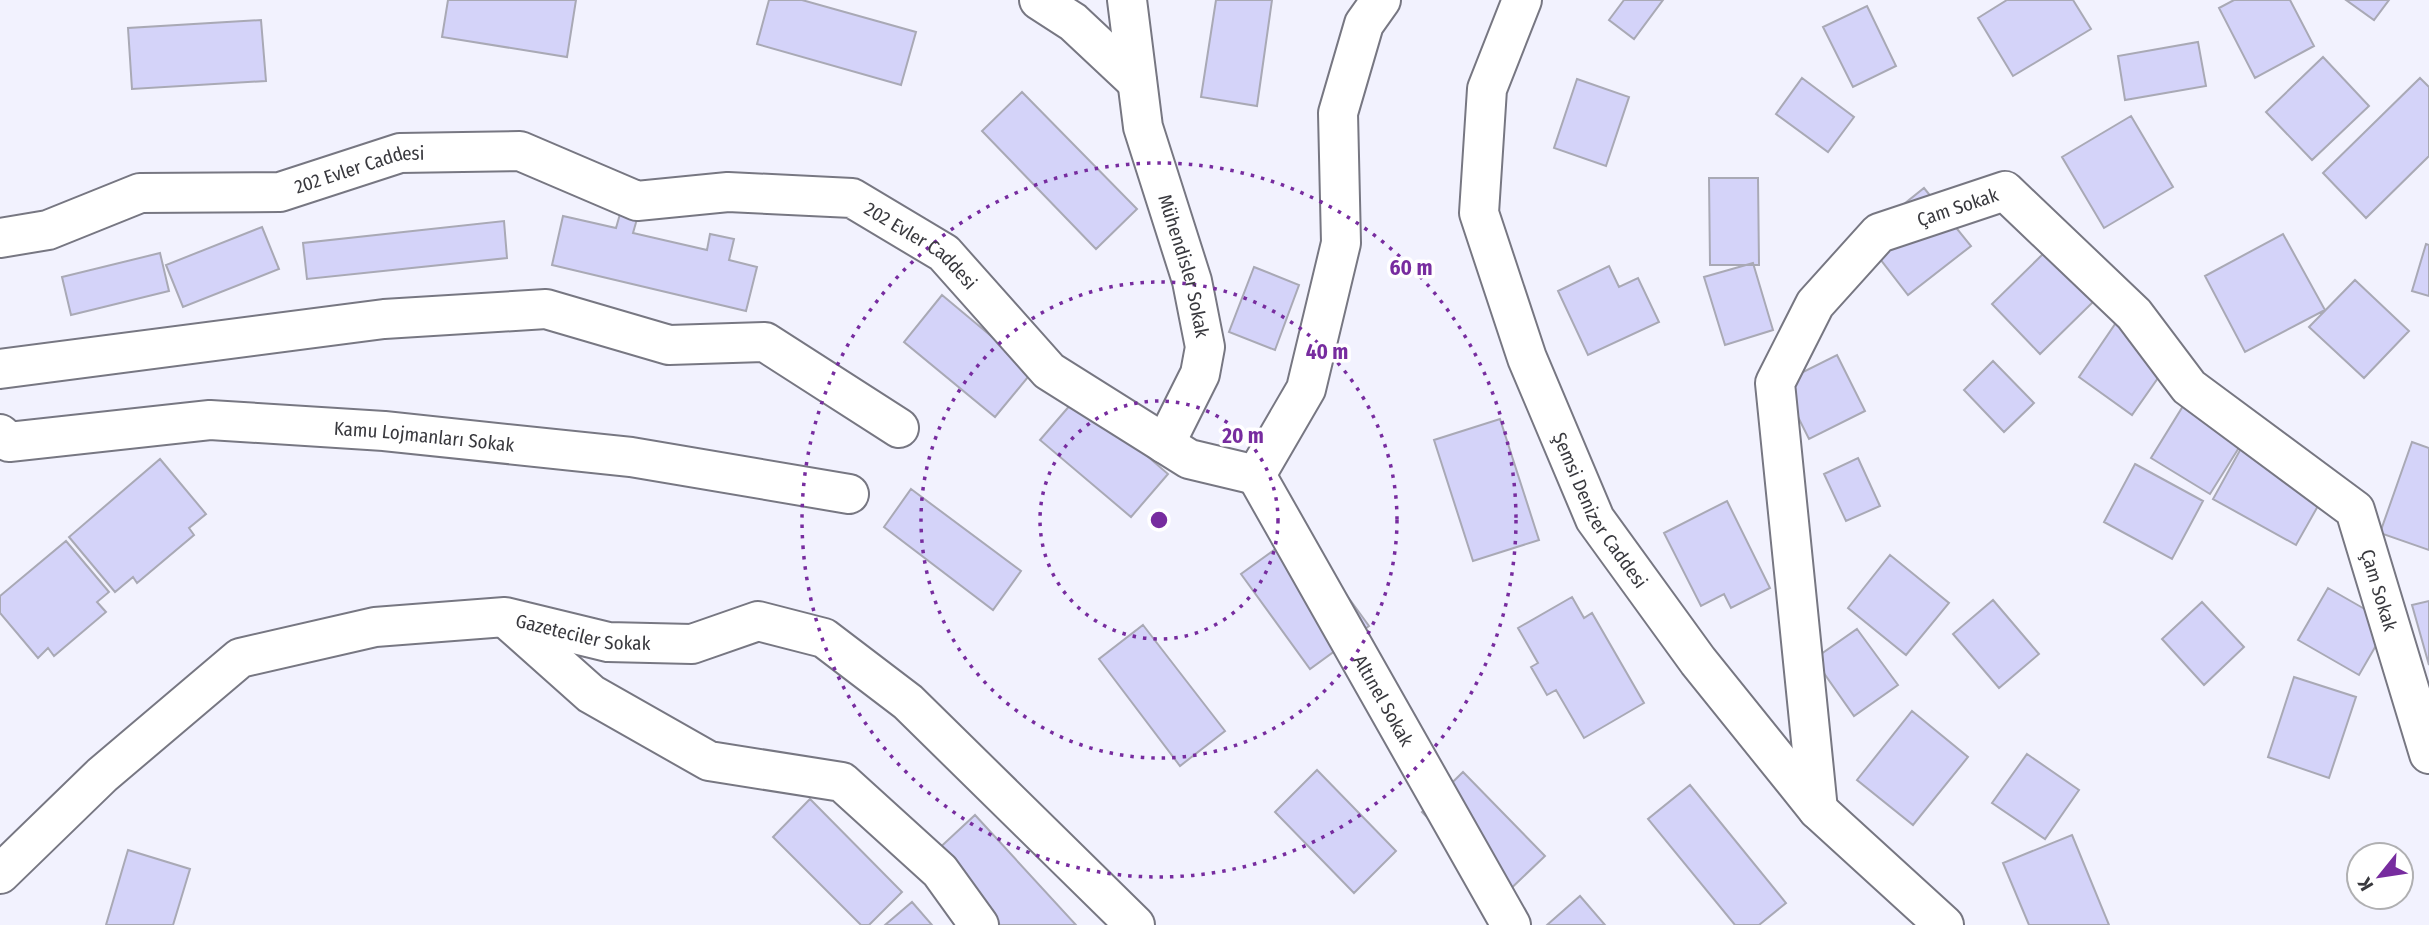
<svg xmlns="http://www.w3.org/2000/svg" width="2429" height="925" font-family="'Fira Sans Condensed',sans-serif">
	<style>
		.building { fill: #d4d3f9; stroke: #a9a9b5; stroke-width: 2 }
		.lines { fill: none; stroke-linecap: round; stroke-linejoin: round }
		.minor-casing { stroke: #777782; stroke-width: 42 }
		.tertiary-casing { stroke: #777782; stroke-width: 42 }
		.secondary-casing { stroke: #777782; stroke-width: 42 }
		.minor { stroke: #fff; stroke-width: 38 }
		.tertiary { stroke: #fff; stroke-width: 38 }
		.secondary { stroke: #fff; stroke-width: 38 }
		.ring { fill: none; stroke: #772c9f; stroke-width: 3.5; stroke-dasharray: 3.5 7 }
		.labels { text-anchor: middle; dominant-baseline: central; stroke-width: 7; stroke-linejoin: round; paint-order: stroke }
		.street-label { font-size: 19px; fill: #39393e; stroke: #fff }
		.centre { fill: #772c9f; stroke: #fff; stroke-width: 3.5 }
		.ring-label { font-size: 21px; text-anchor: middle; font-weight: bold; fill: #772c9f; stroke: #fff; stroke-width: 7; stroke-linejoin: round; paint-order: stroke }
	</style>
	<rect width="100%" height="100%" fill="#f2f2fe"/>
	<path class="building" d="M448 0H576L567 57 442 37Z
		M769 0H802L916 32 901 85 757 44Z
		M1216 0H1272L1257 106 1201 97Z
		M1624 0H1663L1634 39 1609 20Z
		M2007 0H2073L2091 29 2013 76 1978 18Z
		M2234 0H2290L2314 46 2255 78 2219 8Z
		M2346 0H2389L2374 20Z
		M1867 6 1896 66 1853 87 1823 27Z
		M261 20 266 81 132 89 128 28Z
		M2198 42 2206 86 2125 100 2118 56Z
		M2323 57 2369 106 2312 160 2266 112Z
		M1802 78 1854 117 1828 152 1776 114Z
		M2420 78 2429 87V156L2366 218 2323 173Z
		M1577 79 1629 97 1606 166 1554 148Z
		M1022 92 1137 209 1096 249 982 131Z
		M2131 116 2173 187 2104 228 2062 157Z
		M1709 178H1758L1759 265H1710Z
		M1924 188 1971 246 1908 295 1863 237Z
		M620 214 637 219 633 233 707 250 710 234 734 239 729 260 757 267 746 311 552 265 563 216 616 228Z
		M504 221 507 258 307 279 303 243Z
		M262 227 279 269 183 307 166 265Z
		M2283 234 2325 310 2245 352 2205 276Z
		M2426 244 2429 245V296L2412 291Z
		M2046 251 2094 301 2040 354 1992 304Z
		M160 253 169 291 71 315 62 277Z
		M1753 263 1773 330 1725 345 1704 277Z
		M1609 266 1619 287 1638 278 1659 322 1588 355 1558 291Z
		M1254 267 1299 285 1275 350 1229 332Z
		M2355 280 2409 331 2364 378 2309 327Z
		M942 295 1033 371 995 417 904 342Z
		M2124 311 2179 348 2132 415 2079 377Z
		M1837 355 1865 411 1809 439 1781 383Z
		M1993 361 2034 403 2004 432 1964 390Z
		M2196 385 2255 422 2210 494 2151 458Z
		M1078 396 1168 474 1131 517 1040 440Z
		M1500 419 1539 540 1473 561 1434 440Z
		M2249 434 2332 481 2296 545 2213 499Z
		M2412 442 2429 448V550L2380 533Z
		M1858 458 1880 506 1846 521 1824 474Z
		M160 459 206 514 189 528 194 535 137 583 133 577 115 592 69 537Z
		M2135 464 2203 501 2172 559 2104 522Z
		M911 489 1021 571 993 610 884 527Z
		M1727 501 1770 588 1731 608 1724 594 1701 606 1664 533Z
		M1300 531 1369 626 1310 669 1241 574Z
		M66 541 109 592 97 602 106 612 54 656 48 648 38 658 0 613V596Z
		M1890 555 1949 603 1906 655 1848 608Z
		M2328 588 2389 623 2359 675 2298 640Z
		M1572 597 1584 618 1592 613 1644 703 1584 738 1556 690 1547 695 1531 667 1538 663 1518 628Z
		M1993 600 2039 654 1999 688 1953 634Z
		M2429 601V665L2412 605Z
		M2202 602 2244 647 2204 685 2162 639Z
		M1143 625 1225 731 1180 766 1099 659Z
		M1857 629 1898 685 1854 716 1814 659Z
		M2294 677 2356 697 2329 778 2268 757Z
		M1912 711 1968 757 1913 825 1857 780Z
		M2027 754 2079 790 2045 839 1992 803Z
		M1317 770 1396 851 1354 893 1275 812Z
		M1463 772 1545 856 1503 896 1422 812Z
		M1690 785 1786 903 1759 925H1735L1648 819Z
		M810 799 902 892 869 925H861L773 837Z
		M975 815 1076 925H1000L934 853Z
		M2072 835 2109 925H2029L2003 863Z
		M128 850 190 869 173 925H106Z
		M1580 896 1605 925H1547Z
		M912 902 932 925H885Z"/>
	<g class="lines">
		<defs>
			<g id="minor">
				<path d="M1039 0 1073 22 1137 82"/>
				<path id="s1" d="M1127 0 1143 127 1192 281 1205 347 1200 374 1165 444"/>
				<path d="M0 369 384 319 546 309 669 345 765 342 899 428"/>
				<path id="s2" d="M0 434 9 442 210 420 384 431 631 457 849 494"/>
				<path d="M509 621 591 694 709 761 842 782 940 871 979 925"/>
				<path id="s3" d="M1818 810 1775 383 1815 304 1879 233 2005 191 2134 314 2189 387 2355 510 2429 754"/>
				<path id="s4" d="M0 874 102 775 240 658 375 627 505 617 608 642 692 644 758 621 824 638 908 702 1135 925"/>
			</g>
			<g id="tertiary">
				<path id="s5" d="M0 238 48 230 140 193 280 192 400 153 520 151 637 201 728 192 852 198 944 253 1049 371 1189 459 1256 475 1306 389 1341 243 1338 113 1364 24 1381 0"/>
				<path id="s6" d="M1256 475 1511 925"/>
			</g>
			<g id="secondary">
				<path id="s7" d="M1522 0 1487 89 1479 213 1527 358 1595 519 1698 661 1818 810 1944 925"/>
			</g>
		</defs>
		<use href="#minor" class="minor-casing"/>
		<use href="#tertiary" class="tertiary-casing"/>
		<use href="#secondary" class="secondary-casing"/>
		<use href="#minor" class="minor"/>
		<use href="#tertiary" class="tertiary"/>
		<use href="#secondary" class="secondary"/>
	</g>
	<g class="ring">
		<circle cx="1159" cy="520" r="119"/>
		<circle cx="1159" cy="520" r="238"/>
		<circle cx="1159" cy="520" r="357"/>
	</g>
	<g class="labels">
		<g class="street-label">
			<text stroke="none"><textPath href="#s5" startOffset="371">202 Evler Caddesi</textPath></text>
			<text stroke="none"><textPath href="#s3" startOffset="696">Çam Sokak</textPath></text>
			<text stroke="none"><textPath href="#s5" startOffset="961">202 Evler Caddesi</textPath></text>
			<text stroke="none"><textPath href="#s1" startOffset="273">Mühendisler Sokak</textPath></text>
			<text stroke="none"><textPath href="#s2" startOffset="429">Kamu Lojmanları Sokak</textPath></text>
			<text stroke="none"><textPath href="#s7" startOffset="542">Şemsi Denizer Caddesi</textPath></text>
			<text stroke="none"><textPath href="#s3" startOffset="1306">Çam Sokak</textPath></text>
			<text stroke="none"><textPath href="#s4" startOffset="672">Gazeteciler Sokak</textPath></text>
			<text stroke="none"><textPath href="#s6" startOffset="259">Altınel Sokak</textPath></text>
		</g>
	</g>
	<circle cx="1159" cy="520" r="10" class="centre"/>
	<g class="ring-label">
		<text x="1411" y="275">60 m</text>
		<text x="1327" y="359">40 m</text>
		<text x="1243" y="443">20 m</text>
	</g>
	<g transform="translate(2380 876) rotate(240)"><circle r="33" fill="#ffffff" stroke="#b0b0b2" stroke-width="2"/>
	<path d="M0-5L12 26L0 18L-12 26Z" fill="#772c9f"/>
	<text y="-10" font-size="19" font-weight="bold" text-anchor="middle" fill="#39393e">K</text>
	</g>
</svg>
